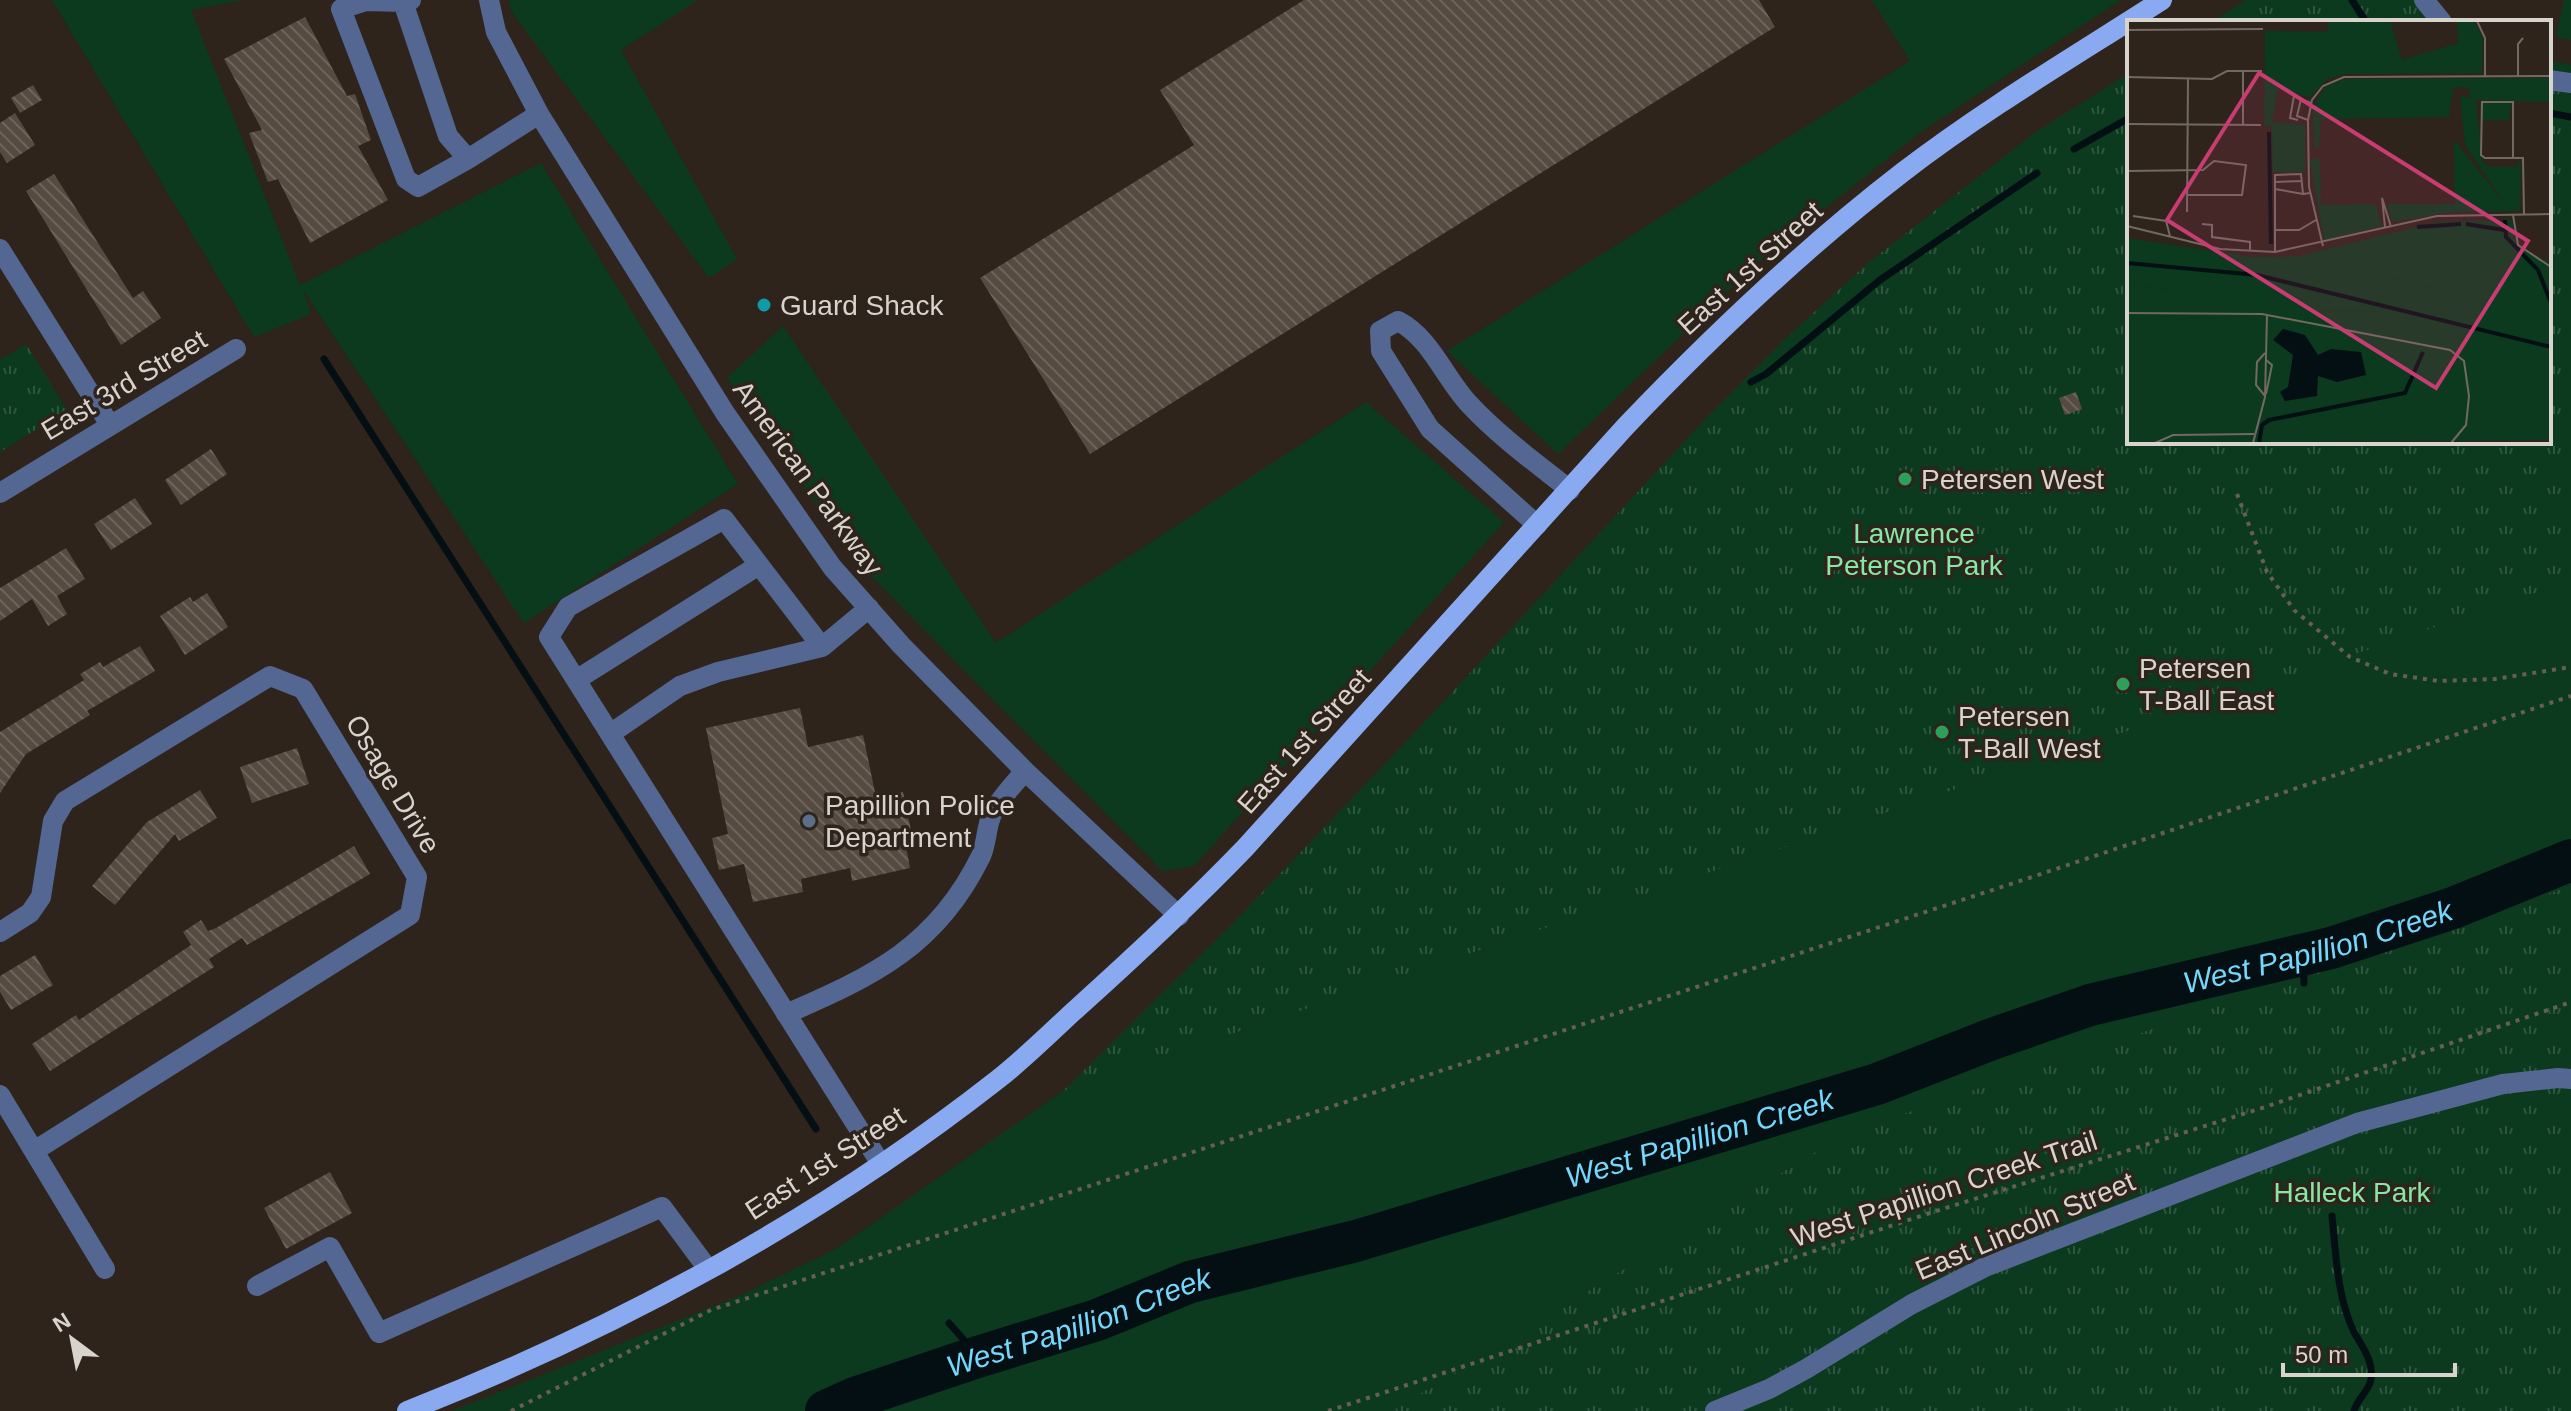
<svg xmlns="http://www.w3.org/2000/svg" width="2571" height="1411" font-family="Helvetica,sans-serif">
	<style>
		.grass { fill: #0c3a1e }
		.park { fill: url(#park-tufts) }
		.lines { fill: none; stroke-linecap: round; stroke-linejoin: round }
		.stream { stroke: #040f14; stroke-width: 7 }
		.river { stroke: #040f14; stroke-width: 42 }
		.building { fill: url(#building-back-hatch) }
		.path { stroke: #675e56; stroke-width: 4; stroke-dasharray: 4 6; stroke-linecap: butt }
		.minor { stroke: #546793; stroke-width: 20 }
		.major { stroke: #89a9f1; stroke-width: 20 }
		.culture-dot { fill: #0f9aa8; stroke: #2e241b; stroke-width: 3 }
		.leisure-dot { fill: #2e9e5b; stroke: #2e241b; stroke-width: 3 }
		.service-dot { fill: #5c6f8a; stroke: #2e241b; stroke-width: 3 }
		.labels { text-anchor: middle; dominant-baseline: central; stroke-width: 7; stroke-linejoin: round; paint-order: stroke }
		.street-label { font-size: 28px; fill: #d9d3cd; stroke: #2e241b }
		.poi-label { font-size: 28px; fill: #d9d3cd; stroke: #2e241b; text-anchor: start }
		.park-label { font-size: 28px; fill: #86e8a4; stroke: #2e241b }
		.water-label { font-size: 30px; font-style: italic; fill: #76d7fd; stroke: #2e241b }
		.inset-river { fill: none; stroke: #040f14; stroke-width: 4 }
		.inset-road { fill: none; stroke: #726a62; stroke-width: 2 }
		.view { fill: #c73d72; fill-opacity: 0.15; stroke: #c73d72; stroke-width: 4 }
		.inset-edge { fill: none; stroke: #d9d3cd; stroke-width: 4 }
	</style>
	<defs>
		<pattern id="park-tufts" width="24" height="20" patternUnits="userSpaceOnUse" patternTransform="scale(2)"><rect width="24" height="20" fill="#0c3a1e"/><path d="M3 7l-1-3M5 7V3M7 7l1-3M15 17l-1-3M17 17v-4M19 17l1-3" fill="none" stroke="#2f563e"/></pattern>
		<pattern id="building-back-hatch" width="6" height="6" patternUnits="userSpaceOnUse" patternTransform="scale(2)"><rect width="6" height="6" fill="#564b41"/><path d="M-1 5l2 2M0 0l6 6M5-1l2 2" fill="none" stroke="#6e645b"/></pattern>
	</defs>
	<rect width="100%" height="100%" fill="#2e241b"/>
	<path class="grass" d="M52 0H244L191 10 300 285 541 163 738 484 524 623 303 290 311 314 254 337Z
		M509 0H698L621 50 737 259 709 278 511 11Z
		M1872 0H2121L1922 131 1758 262 1558 454 1447 351 1910 61Z
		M2564 0H2571V40L2556 37Z
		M783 326 996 643 1366 402 1504 522 1194 866 1163 871 857 562 727 378Z
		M2571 581V886L1845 1134 1392 1411H452L739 1296 836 1249 1063 1091Z"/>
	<path class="park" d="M2246 0H2430L2444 22H2211Z
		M2549 60 2571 65V581L1063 1091 1233 923 1405 743 1709 415 1786 338 1868 263 2036 132 2129 73V442H2549Z
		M26 344 67 410 0 452V360Z
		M2571 886V1411H1392L1845 1134Z"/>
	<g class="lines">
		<path class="stream" d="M2352 0 2366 22
			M2549 113 2571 117
			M2074 149 2129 118
			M324 359 816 1129
			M1751 382 1766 374 1880 280 2037 173
			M2303 955 2304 983
			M2332 1216C2336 1254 2337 1297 2354 1332 2362 1347 2374 1361 2371 1379 2370 1390 2357 1399 2354 1411
			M949 1323 979 1357"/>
		<path class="river" id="s1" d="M826 1411 855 1398 968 1360 1097 1320 1190 1282 1356 1241 1877 1084 1992 1039 2090 1005 2331 948 2453 908 2571 860"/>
	</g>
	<path class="building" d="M1304 0H1759L1775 27 1090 454 980 278 1194 145 1160 90Z
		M305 17 347 96 355 94 371 140 358 146 388 200 310 243 278 179 268 182 249 133 262 130 224 59Z
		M33 85 42 100 20 113 11 98Z
		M15 113 35 145 7 163 0 152V123Z
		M54 174 133 298 143 291 161 318 121 345 26 191Z
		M2076 392 2082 409 2065 415 2059 398Z
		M211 449 227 474 181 505 165 480Z
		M135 498 152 524 111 550 94 524Z
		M66 548 85 579 57 596 67 614 48 626 32 599 0 621V588Z
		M207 593 228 627 185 655 160 616 190 597 193 602Z
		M140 646 155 671 87 711 90 715 26 754 0 793V732L84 680 80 674 100 662 103 667Z
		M800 708 808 747 863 735 876 797 903 792 912 835 904 836 910 868 852 881 850 868 801 879 803 892 753 902 744 864 719 870 712 838 728 834 706 728Z
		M297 748 309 784 252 803 240 767Z
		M200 790 217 818 179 841 175 834 115 905 92 886 147 822Z
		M354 846 370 874 247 945 242 938 209 959 214 967 50 1071 32 1044 76 1015 79 1020 191 945 183 932 201 920 208 931 216 928Z
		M35 955 53 985 11 1010 0 992V976Z
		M330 1172 352 1213 286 1249 264 1208Z"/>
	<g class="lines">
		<path class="path" d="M2237 494 2267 572 2294 610 2350 657 2390 674 2439 681 2495 679 2571 667
			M511 1411 711 1310 2029 878 2571 696
			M1328 1411 1927 1214 2265 1107 2571 1002"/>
		<path class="minor" d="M411 0 403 2 448 136 468 159 539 114
			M489 0 496 32 539 114 725 413 832 567 901 645 1025 771 1179 916
			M2424 0 2442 22
			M403 2 366 1 341 9 406 179 418 187 468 159
			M2549 80 2571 83
			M0 249 110 425
			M0 493 236 349
			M1537 525 1430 429 1381 351 1380 331 1398 321C1431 338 1445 379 1470 405 1500 437 1536 463 1570 490
			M869 608 822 647 724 519 568 607 549 637 881 1164
			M576 680 759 565
			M610 734 680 686 718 672 822 647
			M0 932 30 913 41 897 53 821 65 801 270 676 303 689 417 877 410 915 34 1151
			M786 1014C874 976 937 946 981 856 987 843 986 827 992 814 999 799 1014 784 1025 771
			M0 1095 105 1269
			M257 1286 330 1247 379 1333 662 1207 708 1269
			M1715 1411 1769 1389 1806 1369 1912 1304 1985 1267 2357 1123 2503 1084 2558 1078 2571 1079"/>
		<path class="major" d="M407 1411C615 1330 821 1218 997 1080 1024 1059 1049 1034 1074 1011 1133 958 1190 905 1245 848L1625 427C1712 336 1803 249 1903 172 1985 109 2075 56 2162 0"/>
	</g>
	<circle class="culture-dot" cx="764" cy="305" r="8"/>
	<g class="leisure-dot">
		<circle cx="1905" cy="479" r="8"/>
		<circle cx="2123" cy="684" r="8"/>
		<circle cx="1942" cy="732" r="8"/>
	</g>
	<circle class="service-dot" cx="809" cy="821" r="8"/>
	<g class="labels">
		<g class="street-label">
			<text transform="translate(1750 268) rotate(-42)">East 1st Street</text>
			<text transform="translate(124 385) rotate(-31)">East 3rd Street</text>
			<text transform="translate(808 478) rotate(54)">American Parkway</text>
			<text transform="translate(1304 741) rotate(-48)">East 1st Street</text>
			<text transform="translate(393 784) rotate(59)">Osage Drive</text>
			<text transform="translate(825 1163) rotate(-33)">East 1st Street</text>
			<text transform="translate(1944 1189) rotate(-18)">West Papillion Creek Trail</text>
			<text transform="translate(2025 1226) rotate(-23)">East Lincoln Street</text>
		</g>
		<g class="poi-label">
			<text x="780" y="305">Guard Shack</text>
			<text x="1921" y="479">Petersen West</text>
			<text x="2139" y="668">Petersen<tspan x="2139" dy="32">T-Ball East</tspan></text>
			<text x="1958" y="716">Petersen<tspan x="1958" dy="32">T-Ball West</tspan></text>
			<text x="825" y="805">Papillion Police<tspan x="825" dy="32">Department</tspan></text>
		</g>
		<g class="park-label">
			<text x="1914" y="533">Lawrence<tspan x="1914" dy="32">Peterson Park</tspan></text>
			<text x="2352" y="1192">Halleck Park</text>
		</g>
		<g class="water-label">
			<text stroke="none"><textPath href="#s1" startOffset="1564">West Papillion Creek</textPath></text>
			<text stroke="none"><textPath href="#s1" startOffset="916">West Papillion Creek</textPath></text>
			<text stroke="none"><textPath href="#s1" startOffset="268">West Papillion Creek</textPath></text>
		</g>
	</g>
	<g transform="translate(2127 20)">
		<rect width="424" height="424" fill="#2e241b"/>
		<path d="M202 1H263L275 40 331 23 330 1H347L356 18 355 53 218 54 200 59 182 78 151 67 145 102 178 105V152H146L145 107 137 105 138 11 200 12ZM424 58V82L349 80 355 141 362 147H388L394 140 393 191 324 192 265 202 260 184H328L327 120 378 184 338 125 333 76 342 78 343 68 326 67 322 97 194 99 192 128H188L185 87 199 67 217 59ZM356 83H384L382 100H355ZM193 138 194 185 249 184 255 206 197 220 183 140ZM0 218 125 237 172 236 424 296V353L346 336 251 292 167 291 103 274 0 266Z" fill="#0c3a1e"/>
		<path d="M386 200V218L407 237 424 242V296L172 236 310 202ZM0 266 103 274 167 291 251 292 346 314 347 336 424 353V420L0 423Z" fill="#0c3a1e"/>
		<path d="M156 309 178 315 191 335 204 329 234 332 239 355 210 362 191 356 190 376 158 381 153 372 161 367 166 335 146 320Z" fill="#040f14"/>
		<path class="inset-river" d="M142 112 144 224M378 200 379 217 411 250 424 283M339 204 377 210M290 207 334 204M0 243 130 255 424 327M132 423 135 405 142 400 278 373 296 332"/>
		<path class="inset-road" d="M350 1 358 18V56M0 10 136 9M116 51V105M391 56V24L396 18M0 57 85 59 100 51H135M171 100 163 98 167 76 174 79M181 100 170 96 174 79 184 83M0 104 134 105M386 138V82H355L354 135 358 138H396L397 194M0 151 76 150 87 141 119 145 115 175H60M148 162 175 161M148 169 176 174M60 192 61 59M386 195 391 225 424 247M6 196 39 201 43 216M75 204 85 205V217L123 222V231M0 206 93 229 148 232 310 196 424 194M258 207 255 178 264 207M148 210H172L189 200M196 226 182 167 181 100 185 80 196 66 217 57 424 56M148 232V155L174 154 176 174 183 173M0 293 135 294 323 330 337 341 342 376 339 405 324 423M139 340 145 345 139 374M138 376 129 365 130 342 138 333M28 423 46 415 127 414M126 423 138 377 140 295"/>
		<path class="view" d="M132 53 401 221 309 368 40 200Z"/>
		<rect width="424" height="424" class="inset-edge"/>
	</g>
	<g transform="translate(72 1339) rotate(328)" stroke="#2e241b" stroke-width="6" paint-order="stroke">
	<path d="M0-6L14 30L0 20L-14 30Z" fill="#d9d3cd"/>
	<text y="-12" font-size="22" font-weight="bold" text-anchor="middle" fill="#d9d3cd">N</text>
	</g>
	<path d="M2283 1363v12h172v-12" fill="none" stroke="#d9d3cd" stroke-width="4"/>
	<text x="2295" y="1363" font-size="24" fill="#d9d3cd" stroke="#2e241b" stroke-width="6" paint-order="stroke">50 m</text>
</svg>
